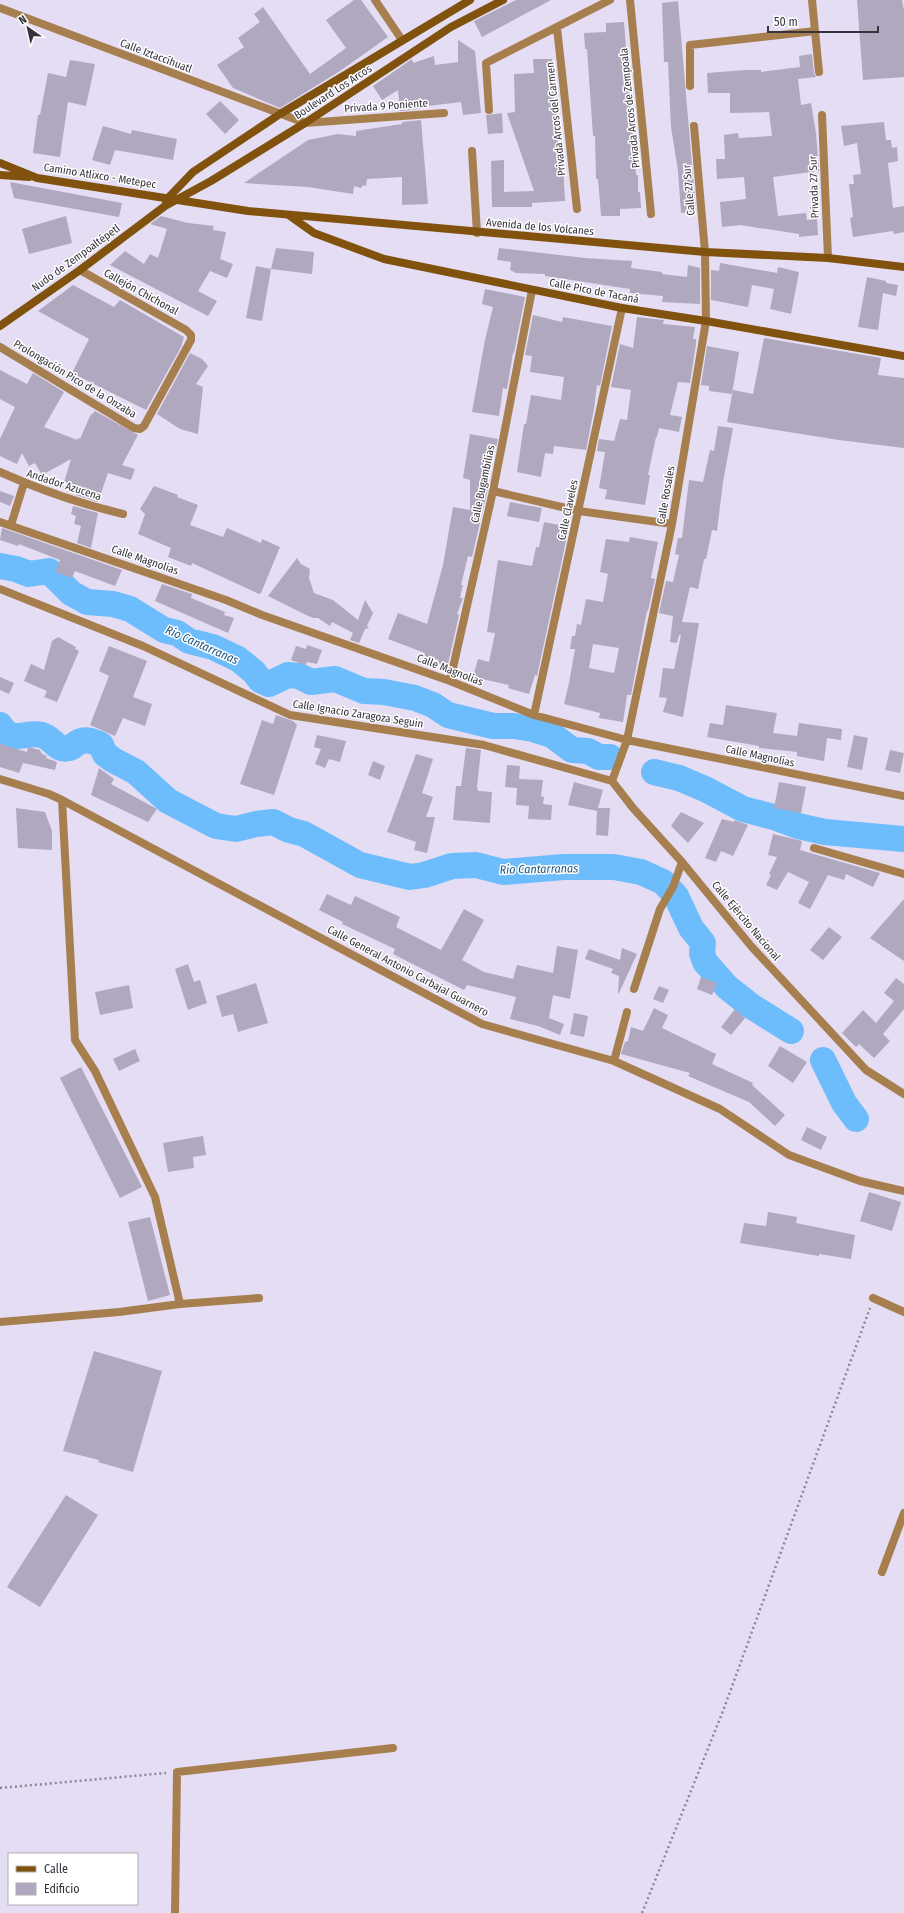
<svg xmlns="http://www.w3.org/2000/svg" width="904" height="1913" font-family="'Fira Sans Condensed',sans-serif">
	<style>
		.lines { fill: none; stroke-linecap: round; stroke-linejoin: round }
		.river { stroke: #6dbdfd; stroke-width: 26 }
		.building { fill: #b0a8be; fill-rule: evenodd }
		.path { stroke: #8b8695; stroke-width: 2.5; stroke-dasharray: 2 3; stroke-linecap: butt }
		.lane { stroke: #a77f4f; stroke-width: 8 }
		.street { stroke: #a77f4f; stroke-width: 8 }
		.secondary { stroke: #80520d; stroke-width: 8 }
		.labels { text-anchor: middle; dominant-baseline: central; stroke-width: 3; stroke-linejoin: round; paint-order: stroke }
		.street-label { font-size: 11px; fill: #36333c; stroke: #fff }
		.water-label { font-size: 12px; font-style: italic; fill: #1e5882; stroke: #fff }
	</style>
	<rect width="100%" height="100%" fill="#e5ddf4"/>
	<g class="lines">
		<path class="river" d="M0 566 16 569 29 574 49 571 71 593 87 602 113 604 130 609 164 630 177 633 189 641 213 647 238 659 254 672 260 680 269 684 288 675 299 676 311 682 335 679 364 691 384 692 415 698 433 705 448 715 493 726H514L533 729 552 735 572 750 588 751 599 757H610
			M0 725C13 745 24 731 42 735 53 738 57 752 69 748 72 748 75 744 77 743 85 738 93 741 101 745L105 754 113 760 136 772 168 801 216 826 236 829 256 824 273 822 289 830 304 834 360 865 410 877 424 875 452 866 476 865 503 872 564 867H614L641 872 663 882 676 896 691 928 703 943 702 953 705 962 727 987 751 1006 791 1031
			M654 772 679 778 705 789 743 809 777 818 798 826 825 832 904 839
			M823 1060 844 1103 856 1119"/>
	</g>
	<path class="building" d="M354 0H361L388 37 340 71 280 108 233 88 217 65 244 47 238 38 260 22 254 14 263 7 310 74 346 48 326 20Z
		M516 0H551L482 37 474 21Z
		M857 0H902L904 10V77L863 80Z
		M678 1 696 212 681 213 678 171 671 127 668 62H664L662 3Z
		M624 22 636 175H638V192H640L641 208 620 209V216H601L598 179H596L595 136H593L587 49H585L584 33 606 32V23Z
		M458 40 475 51 481 113 463 115 461 102 420 107V109L400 111 398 90 382 100 373 86 412 59 413 63 434 56 435 65 458 62Z
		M812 54 814 73 816 77 798 79 801 105 811 103 816 133 819 171 773 177 778 216 806 213 807 220 817 219 818 235 799 237V234L740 225 722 227 720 202 746 199 744 177 717 179 716 159H725L724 135 738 133 739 138 772 136 769 112 730 113V93H708L707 73 746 70H761V72L800 67 799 56Z
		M533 59H552L554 104H556L559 166H563L565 201 532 203V207H492L491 161 504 160V192L534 191 507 113 515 112 514 74 534 73Z
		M70 60 95 64 86 106 68 102 60 157 33 153 38 115H40L48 73 66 77Z
		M220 101 239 120 225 134 206 114Z
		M502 113 503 133 488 134 486 115Z
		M421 120 428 204 402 205V177L367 179 366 186 363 185 361 188 354 186 353 194 308 187 244 183 308 140 338 134 356 136V131L402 124V122Z
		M884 122 886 140H891L892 148 897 147 898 161 888 163 893 208 904 206V232L894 234 893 231 853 237 850 218 853 217 849 184H854L853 175 861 174 857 143 844 146 841 126Z
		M103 126 131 134 132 130 177 139 173 160 115 150 110 165 92 160Z
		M10 182 122 203 119 217 14 198Z
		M66 216 72 243 29 254 22 229Z
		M161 216 188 223 214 226 213 230 226 232 220 259 233 264 227 278 210 271 198 291 217 301 208 316 110 265 125 251 144 264 150 254 158 258 167 229 150 224Z
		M276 248 314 252 312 274 271 269Z
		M499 248 585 258 632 261 631 268 662 272V274L687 277 688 265 700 268V304L662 302 663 296 630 293V289L545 276V274L516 273 510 270 511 262 497 260Z
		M720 263 777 273 778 267 799 272 791 314 770 309 774 289 752 285 748 307 711 300V270L719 271Z
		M256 266 271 269 262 321 246 318Z
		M867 277 886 281V283L898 285 896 296 883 293 878 330 858 327Z
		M73 285 114 307 120 300 184 337 181 347 146 410 72 373 89 339 38 311Z
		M485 289 525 297 514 353H513L507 389 503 388 499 416 472 412 485 340 493 307 482 304Z
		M533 315 562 322 563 317 612 326 600 386 597 385 594 409 586 450 554 446 553 454 545 453 541 477 517 472 524 424H526L531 395 561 400 564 377 530 372 532 356 525 355Z
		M637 317 664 320 663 324 695 327 693 339H696V344L690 383 678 382 670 415 682 417 679 432 659 428 657 437H656L648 475H650L645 505 605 499 607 490 599 488 605 452 597 451 599 439 614 441 620 419 627 420 631 390 611 387 620 344 633 348Z
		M764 338 881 358 878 375 904 378V448L839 440 727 422 733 390 753 394Z
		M707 346 739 352 732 394 709 391V386L701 385Z
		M190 353 202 359 208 366 196 384 203 387 198 434 180 429 157 414Z
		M0 370 27 384 33 373 64 392 44 427 77 440 78 438 80 439 90 416 95 411 138 435 122 465 135 469 131 480 108 473 98 502 76 495 78 486 64 482 71 459 42 475 35 463 29 466 22 453 17 464 0 456V439L15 407 0 399Z
		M718 426 733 428 723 482 717 531 712 530 706 559H704L698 589 690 587 682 622 699 623 683 717 663 712 667 698 659 697 663 668 674 669 681 635H679L677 643 670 642 673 616 659 613 666 581 673 582 679 555 675 554 678 538H682L689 480 703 482 710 450 714 451Z
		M470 434 498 439 495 451 487 450 480 484H489L472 557 468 556 461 585H463L460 598H463L457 614 459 615 448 664 445 665 438 663 439 660 424 656 425 653 388 639 398 613 427 624 443 565 453 507 470 510V480L463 478Z
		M154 486 178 495 177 497 198 505 190 525 223 537 227 528 261 543 262 539 280 547 261 593 259 594 192 563 191 566 168 557 171 548 138 534 145 514 140 509Z
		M0 491 14 496 10 506 0 502Z
		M510 502 542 508 539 522 507 516Z
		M73 506 98 513 91 548 77 543 81 526 74 524 76 516 71 514Z
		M544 522 569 527 537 676 535 675 529 694 508 688 509 685 473 677 478 659 489 662 495 633 487 632 498 560 532 566 536 547H539Z
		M2 528 122 570 115 586 75 571 72 578 55 572 60 560 19 544 18 546 0 540Z
		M630 537 658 542 651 578 655 579 648 611H647L631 695H627L623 722 599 718 600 713 564 704 569 683 575 649H570L572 636H575L577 624 581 625 586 599 603 602 608 574 600 572 606 539 629 542ZM593 644 619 648 614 673 589 668Z
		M297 558 301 564 310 569 309 578 314 593 333 600 358 620 365 600 373 613 367 626 369 628 365 629 359 643 350 640 353 633 332 622 330 626 318 618H313L304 614 268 596Z
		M162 584 192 594 191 598 225 612 224 615 234 618 228 633 155 601Z
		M58 637 76 647 75 649 79 651 57 702 44 697 47 691 24 681 31 664 44 670 52 641Z
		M307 645 322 650 317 664 307 662 305 665 291 660 296 646 306 649Z
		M109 646 147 661 133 697 152 704 145 726 123 718 115 736 90 725 109 676 99 671Z
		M0 677 14 683 9 694 0 690Z
		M726 705 777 713 773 733 797 736 799 723 842 729 841 740 827 738 824 761 797 756V752L759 748V746L707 737 710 723 723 725Z
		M276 715 293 721 297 725 274 795 240 784 262 720 273 724Z
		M317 735 346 741 340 762 329 759 325 768 315 764 321 749 314 747Z
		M854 735 868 738 862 770 847 767Z
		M0 744 27 752 28 747 40 750 42 754 47 756 46 758 57 762 55 770 23 763 19 773 0 767Z
		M466 748 481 750 477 787 478 791 492 792 490 823 453 820 456 786H461Z
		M890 750 904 753 900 773 885 770Z
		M416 754 433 759 422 793 433 797 426 817H435L427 853 414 850 416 842 387 832Z
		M373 761 385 766 380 780 368 775Z
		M507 765 520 766 519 779 543 780 541 796 544 797 543 804 552 805 551 820 528 819 529 806 516 805 517 788 505 787Z
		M99 768 114 779 111 784 157 809 148 822 91 795Z
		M574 782 603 790 598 808H610L608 836 596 835 597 811 568 805Z
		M779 782 806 787 801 813 774 808Z
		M16 808 45 812 52 831V850L18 848Z
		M681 812 704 823 688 843 671 826Z
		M722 819 734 822V820L748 825 733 856 721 851 716 862 705 858Z
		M773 834 802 841 800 850 880 873 873 887 846 874 844 880 828 875 810 909 798 903 809 882 788 872 777 890 766 885 771 875 769 874 777 857 768 855Z
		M327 894 351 905 355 896 400 917 396 927 441 950 464 909 484 920 462 960 484 972 513 979 517 965 553 973 557 946 578 950 570 999 553 995 549 1018 564 1024 560 1035 538 1026 510 1019 516 997 467 985 464 990 393 954 395 949 342 924 343 922 319 910Z
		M904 899V961L870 938Z
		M829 927 842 937 823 960 810 950Z
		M622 948 637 954 619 993H618L619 976 611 973 613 969 585 959 589 949 620 960Z
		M188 964 194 982 200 980 207 1003 188 1010 175 969Z
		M701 977 717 983 712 995 697 989Z
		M896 978 904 984V1009L883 1034 890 1041 874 1058 859 1044 856 1047 842 1033 863 1010 876 1023 894 1001 884 993Z
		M256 983 268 1023 238 1032 233 1014 222 1017 216 996Z
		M129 985 133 1008 100 1015 95 992Z
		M659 986 669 990 663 1003 653 999Z
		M654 1008 668 1015 662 1028 716 1054 712 1064 753 1083 752 1085 785 1115 775 1126 749 1102 688 1076 690 1073 621 1054 625 1042 628 1041 631 1027 643 1031Z
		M735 1009 745 1018 731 1035 721 1027Z
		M574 1013 588 1016 584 1037 570 1034Z
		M780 1046 807 1062 793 1083 768 1066Z
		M135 1049 140 1061 119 1071 113 1059Z
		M81 1067 142 1187 120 1198 60 1078Z
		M807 1127 827 1137 821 1150 801 1140Z
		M203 1136 206 1155 193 1157 194 1168 168 1172 163 1143Z
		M869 1192 901 1202 892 1231 860 1221Z
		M768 1212 797 1217 796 1223 855 1235 851 1259 819 1254V1256L740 1243 744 1223 766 1226Z
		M150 1217 170 1295 148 1301 128 1222Z
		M94 1351 162 1371 133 1472 98 1462 99 1460 63 1451Z
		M66 1495 98 1515 40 1607 7 1587Z"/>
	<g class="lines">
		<path class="path" d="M0 1788 166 1773
			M642 1913 723 1711 870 1308"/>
		<path class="lane" d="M375 0 402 40
			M873 1298 904 1312
			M0 1322 119 1312 180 1304"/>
		<path class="street" d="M630 0 651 214
			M812 0 819 72
			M0 8 305 123 444 113
			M557 28 577 209
			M690 86V45L815 31
			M489 110 486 63 610 0
			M822 115 828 258
			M694 126 705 252 706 321 672 524 627 740 612 781 633 808 682 862 751 946 866 1070 904 1094
			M472 151 477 233
			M0 347 134 428 140 429 144 426 191 340V335L186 330 80 270
			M0 472C40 490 81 504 123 514
			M493 491 579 511 672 524
			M0 522 226 600 262 615 450 681 534 715 627 740 904 796
			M11 525 24 483
			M0 589 143 646 290 715 484 745 612 781
			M450 681 493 491 532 290
			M534 715 622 308
			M0 779 49 794 62 800 482 1024 614 1061 720 1109 789 1155 860 1181 904 1191
			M62 800 75 1040 95 1071 155 1197 180 1304 259 1298
			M814 848 904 874
			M634 989 660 909 673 887 682 862
			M614 1061 627 1012
			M882 1572 904 1513
			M175 1913 177 1772 393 1748"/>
		<path class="secondary" d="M0 163 37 178 248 211 705 252 828 258 904 267
			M0 175 29 177
			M166 203 168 198 193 172 280 114 470 0
			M290 216 314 233 384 259 622 308 706 321 904 356
			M0 326 80 270 165 206 211 181 305 123 451 27 503 0"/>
	</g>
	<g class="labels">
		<g class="street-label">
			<text transform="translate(156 56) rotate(21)">Calle Iztaccíhuatl</text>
			<text transform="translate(333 92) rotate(-33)">Boulevard Los Arcos</text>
			<text transform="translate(386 106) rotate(-4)">Privada 9 Poniente</text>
			<text transform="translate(630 108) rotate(-96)">Privada Arcos de Zempoala</text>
			<text transform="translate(556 119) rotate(-96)">Privada Arcos del Carmen</text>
			<text transform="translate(100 176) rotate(9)">Camino Atlixco - Metepec</text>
			<text transform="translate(814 187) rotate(-92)">Privada 27 Sur</text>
			<text transform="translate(689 190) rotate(-95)">Calle 27 Sur</text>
			<text transform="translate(540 227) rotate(5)">Avenida de los Volcanes</text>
			<text transform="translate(76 258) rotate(-36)">Nudo de Zempoaltépetl</text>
			<text transform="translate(594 291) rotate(11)">Calle Pico de Tacaná</text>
			<text transform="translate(141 292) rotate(29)">Callejón Chichonal</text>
			<text transform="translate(75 379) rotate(31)">Prolongación Pico de la Onzaba</text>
			<text transform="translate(483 484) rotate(-78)">Calle Bugambilias</text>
			<text transform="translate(64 485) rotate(18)">Andador Azucena</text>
			<text transform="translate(666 495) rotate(-80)">Calle Rosales</text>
			<text transform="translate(568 510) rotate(-78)">Calle Claveles</text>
			<text transform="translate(145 560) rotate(19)">Calle Magnolias</text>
			<text transform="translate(450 670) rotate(21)">Calle Magnolias</text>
			<text transform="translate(358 714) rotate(9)">Calle Ignacio Zaragoza Seguin</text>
			<text transform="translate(760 756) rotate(12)">Calle Magnolias</text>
			<text transform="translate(746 921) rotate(50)">Calle Ejército Nacional</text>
			<text transform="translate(408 971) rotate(28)">Calle General Antonio Carbajal Guarnero</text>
		</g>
		<g class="water-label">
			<text transform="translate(202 645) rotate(24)">Rio Cantarranas</text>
			<text transform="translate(539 869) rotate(-1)">Rio Cantarranas</text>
		</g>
	</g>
	<rect x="8" y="1853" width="130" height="52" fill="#ffffff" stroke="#afadb1"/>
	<rect x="16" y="1866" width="20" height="6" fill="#80520d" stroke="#afadb1"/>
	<text x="44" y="1873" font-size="12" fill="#36333c">Calle</text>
	<rect x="16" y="1883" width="20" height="12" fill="#b0a8be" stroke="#afadb1"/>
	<text x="44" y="1893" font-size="12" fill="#36333c">Edificio</text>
	<g transform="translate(28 28) rotate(326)" stroke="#ffffff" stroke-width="3" paint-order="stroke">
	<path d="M0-3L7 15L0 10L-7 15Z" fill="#36333c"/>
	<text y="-6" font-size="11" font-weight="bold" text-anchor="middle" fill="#36333c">N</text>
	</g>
	<path d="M768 26v6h110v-6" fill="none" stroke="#36333c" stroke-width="2"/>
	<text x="774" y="26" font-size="12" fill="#36333c" stroke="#ffffff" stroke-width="3" paint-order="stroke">50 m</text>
</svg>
